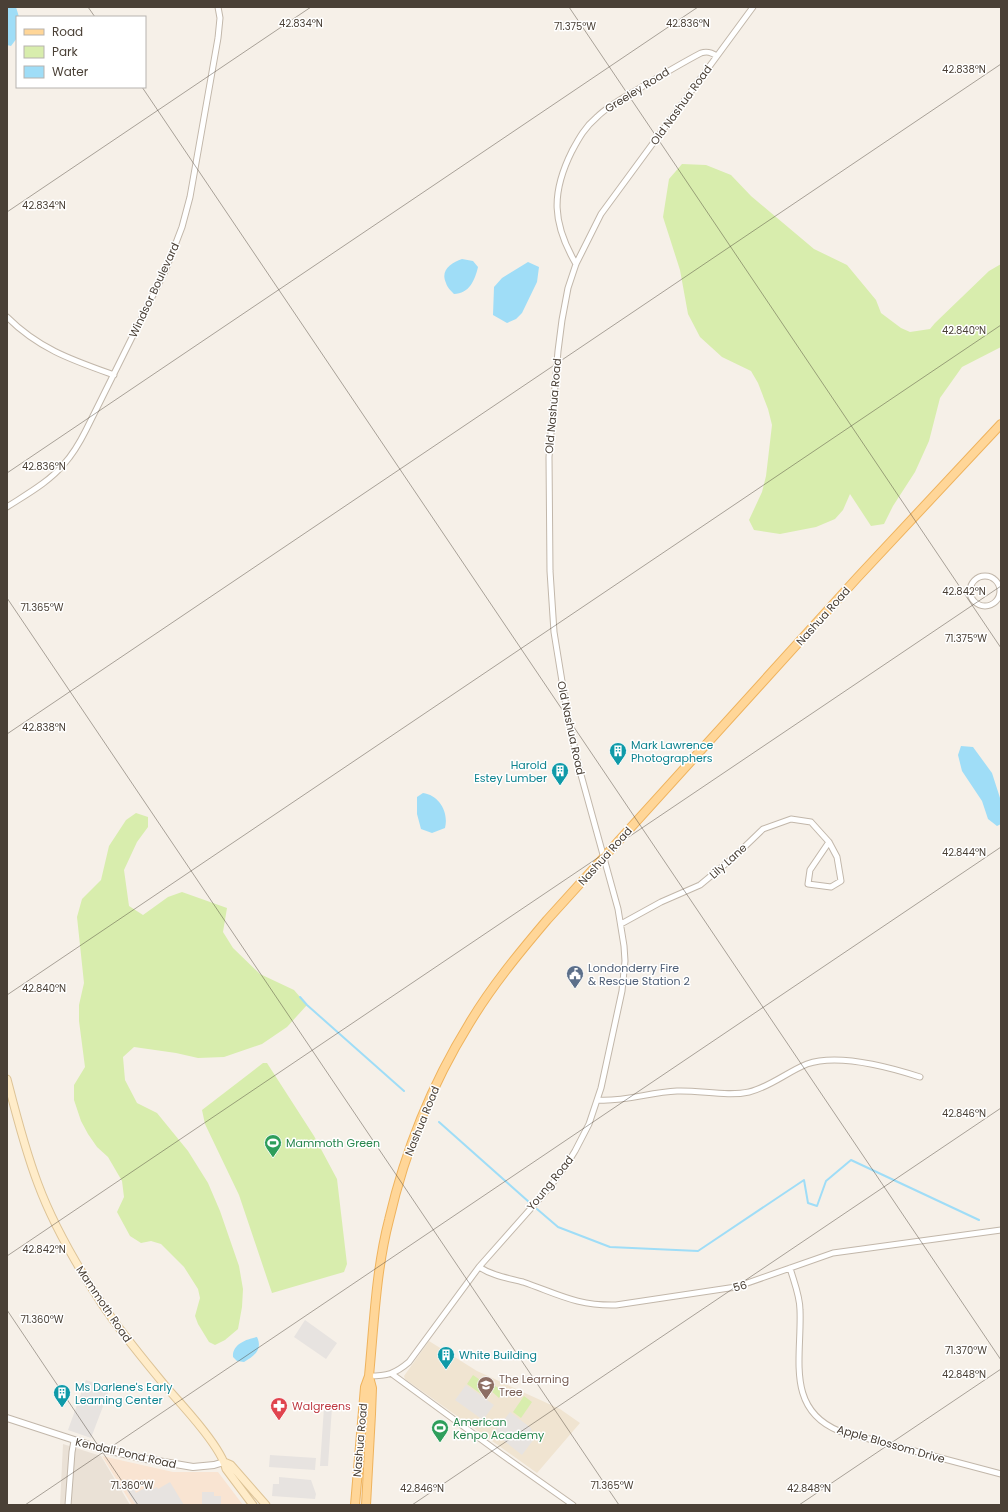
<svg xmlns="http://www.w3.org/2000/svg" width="1008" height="1512" font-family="Poppins,sans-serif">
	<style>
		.residential { fill: #eae1d6 }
		.commercial { fill: #f9e4d2 }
		.education { fill: #f0e4d1 }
		.green { fill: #d8edad }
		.parking { fill: #e7e3e0 }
		.water { fill: #9fddf7 }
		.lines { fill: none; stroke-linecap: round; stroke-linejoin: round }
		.stream { stroke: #9fddf7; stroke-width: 2 }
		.minor-casing { stroke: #c2b7aa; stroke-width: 7 }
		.tertiary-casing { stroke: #c2b7aa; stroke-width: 8 }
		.secondary-casing { stroke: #ddc396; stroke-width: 9 }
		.primary-casing { stroke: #efb35d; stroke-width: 10 }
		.minor { stroke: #fff; stroke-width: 5 }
		.tertiary { stroke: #fff; stroke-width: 6 }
		.secondary { stroke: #ffecc9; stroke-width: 7 }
		.primary { stroke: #ffd698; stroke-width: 8 }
		.ticks { fill: none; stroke: #4a4036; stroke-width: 1; stroke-opacity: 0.45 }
		.labels { text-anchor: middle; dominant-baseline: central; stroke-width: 3; stroke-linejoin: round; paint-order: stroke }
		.street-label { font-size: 11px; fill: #4a4036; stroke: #fff }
		.culture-label { font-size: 11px; fill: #0d838f; stroke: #fff; text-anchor: start }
		.service-label { font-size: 11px; fill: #4e5e75; stroke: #fff; text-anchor: start }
		.leisure-label { font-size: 11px; fill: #27864d; stroke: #fff; text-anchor: start }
		.education-label { font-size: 11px; fill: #785e54; stroke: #fff; text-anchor: start }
		.health-label { font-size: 11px; fill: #be3a42; stroke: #fff; text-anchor: start }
		.ticks-label { font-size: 10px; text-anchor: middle; fill: #4a4036; stroke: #fff; stroke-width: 3; stroke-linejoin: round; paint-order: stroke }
	</style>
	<rect width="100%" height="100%" fill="#f6f0e8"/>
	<path class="residential" d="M63 1444 101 1456 130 1505H60Z"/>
	<path class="commercial" d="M102 1456 173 1472H218L243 1505H132Z"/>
	<path class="education" d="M429 1341 477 1371 560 1409 580 1423 537 1473 405 1379 404 1376Z"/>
	<path class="green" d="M682 164 706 165 731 175 751 196 814 249 847 265 876 300 881 313 901 328 910 332 930 329 935 323 989 271 1001 264V347L962 367 940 398 929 441 915 472 893 506 884 524 871 526 850 494 843 510 835 519 816 527 780 534 754 530 749 520 762 492 766 476 772 425 768 409 758 383 751 371 722 357 700 337 688 314 680 270 663 217 669 179Z
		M136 813 148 817V827L137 842 124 870 129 906 143 915 168 897 182 892 227 908 223 932 233 948 260 974 294 990 307 1005 287 1027 262 1044 224 1057 198 1058 176 1053 134 1047 123 1057 125 1080 137 1103 157 1113 188 1151 208 1183 220 1211 239 1266 243 1289 242 1307 238 1329 225 1340 215 1345 209 1342 198 1324 195 1316 200 1298 198 1289 184 1267 161 1244 151 1241 141 1243 130 1236 117 1212 124 1197 122 1181 108 1157 97 1147 88 1134 81 1121 74 1100V1085L85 1067 79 1021V1005L84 983 77 917 82 899 101 880 109 846 126 820Z
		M263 1063H267L314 1136 337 1179 347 1264 344 1272 272 1293 239 1195 205 1124 202 1110Z
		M473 1375 490 1387 492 1384 503 1391 499 1398 489 1389 484 1396 467 1384Z
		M524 1396 532 1402 521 1418 513 1412Z"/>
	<path class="parking" d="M305 1320 337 1343 326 1359 294 1337Z
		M86 1380 110 1388 91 1438 68 1430Z
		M466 1385 494 1405 483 1420 455 1400Z
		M324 1407H332L328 1466H320Z
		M510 1412 531 1428 534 1439 522 1455 494 1433Z
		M270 1455 316 1458 315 1470 269 1467Z
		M279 1477 311 1480 316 1494 315 1499 272 1496 273 1484H279Z
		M128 1479 136 1493 148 1486 151 1490 157 1487 158 1489 170 1482 184 1505H136L122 1483Z
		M202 1492H214V1496H221V1505H202Z"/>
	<path class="water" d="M7 7H16L19 17H17V38L11 46 7 45Z
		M462 259 473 261 478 267C475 280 469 294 454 294 451 291 447 287 446 283 440 270 451 263 462 259Z
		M528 262 539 267 537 282 522 313 516 319 507 323 493 315 494 287 502 278Z
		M961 746 973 747 992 773 1001 801V824L997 826 988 819 982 801 962 771 958 755Z
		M423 793C439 795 449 812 445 828L432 833 421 829 417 814V797Z
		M257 1337C263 1350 254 1356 244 1362L237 1361 233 1357C232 1344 247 1339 257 1337Z"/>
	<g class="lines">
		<path class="stream" d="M300 997 307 1005 404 1091
			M439 1122 529 1202
			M537 1209 558 1227 610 1247 698 1251 804 1180 808 1203 817 1206 826 1181 851 1160 979 1220"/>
		<defs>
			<path id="minor" d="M576 264C552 223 551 193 572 151 579 138 585 127 597 117 609 105 625 97 640 88 660 76 680 64 701 53 707 51 711 52 717 56
				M7 317C39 349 72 360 114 375
				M7 507C27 494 49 482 64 464 73 454 80 442 86 430L166 269 182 227 190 197 218 38 220 18 218 7
				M970 591a15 15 0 1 1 30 0a15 15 0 1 1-30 0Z
				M621 924 661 902 700 885 735 856 763 829 791 819 811 822 829 842 837 857 841 881 831 887 808 884 810 870 829 842
				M598 1100C625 1102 650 1092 677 1091 700 1090 727 1097 749 1092 770 1087 787 1072 807 1064 838 1053 889 1067 920 1077
				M479 1267C493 1276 508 1278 523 1282 558 1294 577 1306 616 1305L736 1287 833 1253 1001 1230
				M790 1268C794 1282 800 1296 800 1310 802 1356 785 1409 839 1431L1001 1474
				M392 1374 501 1454 573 1505
				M369 1376C387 1376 395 1374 409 1362L479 1267 549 1188 567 1164 575 1151 589 1124 601 1088 622 991 625 961 624 946 618 909 578 764 566 706 554 632 550 571 549 457 558 351 562 320 568 288 576 264 601 214 753 7
				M68 1505 72 1452 74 1441"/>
			<path id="tertiary" d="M7 1418 102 1449 146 1459 193 1467 214 1465 224 1462"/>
			<path id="secondary" d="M7 1079C16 1114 25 1150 38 1184 54 1227 77 1266 102 1304 122 1334 145 1361 167 1388 183 1406 222 1448 226 1469L253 1505
				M224 1462 231 1465 266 1505"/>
			<path id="primary" d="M355 1505 365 1387 369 1376C374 1324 376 1270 389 1220 405 1151 432 1084 469 1024 491 987 519 953 547 920L857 578 1001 424
				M366 1505 371 1414 372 1388 369 1377"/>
		</defs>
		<use href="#minor" class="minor-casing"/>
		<use href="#tertiary" class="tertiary-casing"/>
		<use href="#secondary" class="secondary-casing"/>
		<use href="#primary" class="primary-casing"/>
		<use href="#minor" class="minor"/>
		<use href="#tertiary" class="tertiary"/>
		<use href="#secondary" class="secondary"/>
		<use href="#primary" class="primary"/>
	</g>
	<path class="ticks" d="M88 7 95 17M569 7 1001 648M142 87 1001 1360M7 212 311 7M7 473 698 7M7 598 619 1505M7 734 1001 64M7 995 1001 325M7 1256 1001 586M7 1310 138 1505M25 1505 1001 847M412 1505 1001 1108M799 1505 1001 1369"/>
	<defs>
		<symbol id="building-pin" viewBox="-11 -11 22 30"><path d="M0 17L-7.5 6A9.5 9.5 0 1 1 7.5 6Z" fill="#0f9aa8" stroke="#fff"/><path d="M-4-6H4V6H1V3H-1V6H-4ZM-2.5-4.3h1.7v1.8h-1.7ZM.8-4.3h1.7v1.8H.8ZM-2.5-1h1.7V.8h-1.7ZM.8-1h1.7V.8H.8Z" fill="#fff"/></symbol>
		<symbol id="civic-pin" viewBox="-11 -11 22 30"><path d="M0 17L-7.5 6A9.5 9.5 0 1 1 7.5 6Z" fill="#5c6f8a" stroke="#fff"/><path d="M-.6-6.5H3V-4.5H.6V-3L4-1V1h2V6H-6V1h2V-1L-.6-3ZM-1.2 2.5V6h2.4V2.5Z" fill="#fff"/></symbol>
		<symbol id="stadium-pin" viewBox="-11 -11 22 30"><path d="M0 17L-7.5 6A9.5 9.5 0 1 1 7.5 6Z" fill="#2e9e5b" stroke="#fff"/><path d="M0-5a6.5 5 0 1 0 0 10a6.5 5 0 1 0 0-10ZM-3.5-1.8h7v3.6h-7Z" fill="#fff"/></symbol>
		<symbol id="school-pin" viewBox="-11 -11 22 30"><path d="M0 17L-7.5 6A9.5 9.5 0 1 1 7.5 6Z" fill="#8d6e63" stroke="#fff"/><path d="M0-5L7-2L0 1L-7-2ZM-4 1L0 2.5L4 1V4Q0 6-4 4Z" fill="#fff"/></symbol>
		<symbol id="pharmacy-pin" viewBox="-11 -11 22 30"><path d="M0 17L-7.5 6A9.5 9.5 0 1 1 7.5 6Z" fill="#e0444e" stroke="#fff"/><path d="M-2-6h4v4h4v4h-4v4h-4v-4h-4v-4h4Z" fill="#fff"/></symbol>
	</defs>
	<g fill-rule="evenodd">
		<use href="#building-pin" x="608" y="741" width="20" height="27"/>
		<use href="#building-pin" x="550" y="761" width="20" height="27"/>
		<use href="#civic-pin" x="565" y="964" width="20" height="27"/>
		<use href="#stadium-pin" x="263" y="1133" width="20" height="27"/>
		<use href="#building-pin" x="436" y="1345" width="20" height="27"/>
		<use href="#school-pin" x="476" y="1375" width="20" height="27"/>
		<use href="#building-pin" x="52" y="1383" width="20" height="27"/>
		<use href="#pharmacy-pin" x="269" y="1396" width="20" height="27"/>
		<use href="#stadium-pin" x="430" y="1418" width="20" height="27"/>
	</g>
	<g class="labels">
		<g class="street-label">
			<text transform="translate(637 90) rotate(-32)">Greeley Road</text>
			<text transform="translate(681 105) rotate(-54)">Old Nashua Road</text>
			<text transform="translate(154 290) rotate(-65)">Windsor Boulevard</text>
			<text transform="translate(553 406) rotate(-85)">Old Nashua Road</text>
			<text transform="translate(823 616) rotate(-48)">Nashua Road</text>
			<text transform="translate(571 728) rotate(78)">Old Nashua Road</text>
			<text transform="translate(605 856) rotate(-48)">Nashua Road</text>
			<text transform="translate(728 861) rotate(-42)">Lily Lane</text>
			<text transform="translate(422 1121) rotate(-68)">Nashua Road</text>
			<text transform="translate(550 1183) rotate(-51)">Young Road</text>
			<text transform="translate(740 1286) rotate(-15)">56</text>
			<text transform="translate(104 1304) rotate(56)">Mammoth Road</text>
			<text transform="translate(360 1440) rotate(-85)">Nashua Road</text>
			<text transform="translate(891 1444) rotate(16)">Apple Blossom Drive</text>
			<text transform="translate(126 1453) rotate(13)">Kendall Pond Road</text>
		</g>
		<g class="culture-label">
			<text x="631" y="745">Mark Lawrence<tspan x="631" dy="13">Photographers</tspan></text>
			<text x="547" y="765" text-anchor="end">Harold<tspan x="547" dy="13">Estey Lumber</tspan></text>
			<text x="459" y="1355">White Building</text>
			<text x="75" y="1387">Ms Darlene's Early<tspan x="75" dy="13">Learning Center</tspan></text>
		</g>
		<g class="service-label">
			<text x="588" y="968">Londonderry Fire<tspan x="588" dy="13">&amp; Rescue Station 2</tspan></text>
		</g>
		<g class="leisure-label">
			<text x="286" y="1143">Mammoth Green</text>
			<text x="453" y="1422">American<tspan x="453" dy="13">Kenpo Academy</tspan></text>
		</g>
		<g class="education-label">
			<text x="499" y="1379">The Learning<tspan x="499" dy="13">Tree</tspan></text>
		</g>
		<g class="health-label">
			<text x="292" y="1406">Walgreens</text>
		</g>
	</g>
	<g class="ticks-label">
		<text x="301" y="27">42.834°N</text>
		<text x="688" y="27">42.836°N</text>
		<text x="575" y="30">71.375°W</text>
		<text x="964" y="73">42.838°N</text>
		<text x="44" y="209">42.834°N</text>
		<text x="964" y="334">42.840°N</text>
		<text x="44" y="470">42.836°N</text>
		<text x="964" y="595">42.842°N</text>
		<text x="42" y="611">71.365°W</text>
		<text x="966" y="642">71.375°W</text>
		<text x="44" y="731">42.838°N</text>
		<text x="964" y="856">42.844°N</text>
		<text x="44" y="992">42.840°N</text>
		<text x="964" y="1117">42.846°N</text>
		<text x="44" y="1253">42.842°N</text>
		<text x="42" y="1323">71.360°W</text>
		<text x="966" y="1354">71.370°W</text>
		<text x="964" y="1378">42.848°N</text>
		<text x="132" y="1489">71.360°W</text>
		<text x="612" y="1489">71.365°W</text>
		<text x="422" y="1492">42.846°N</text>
		<text x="809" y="1492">42.848°N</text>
	</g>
	<rect width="1008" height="1512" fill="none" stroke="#4a4036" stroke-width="16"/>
	<rect x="16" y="16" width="130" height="72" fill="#ffffff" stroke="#b7b3af"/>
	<rect x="24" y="29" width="20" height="6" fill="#ffd698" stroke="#b7b3af"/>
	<text x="52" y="36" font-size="12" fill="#4a4036">Road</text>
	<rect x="24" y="46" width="20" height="12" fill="#d8edad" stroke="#b7b3af"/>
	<text x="52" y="56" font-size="12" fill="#4a4036">Park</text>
	<rect x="24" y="66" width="20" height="12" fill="#9fddf7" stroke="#b7b3af"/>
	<text x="52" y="76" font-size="12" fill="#4a4036">Water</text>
</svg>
